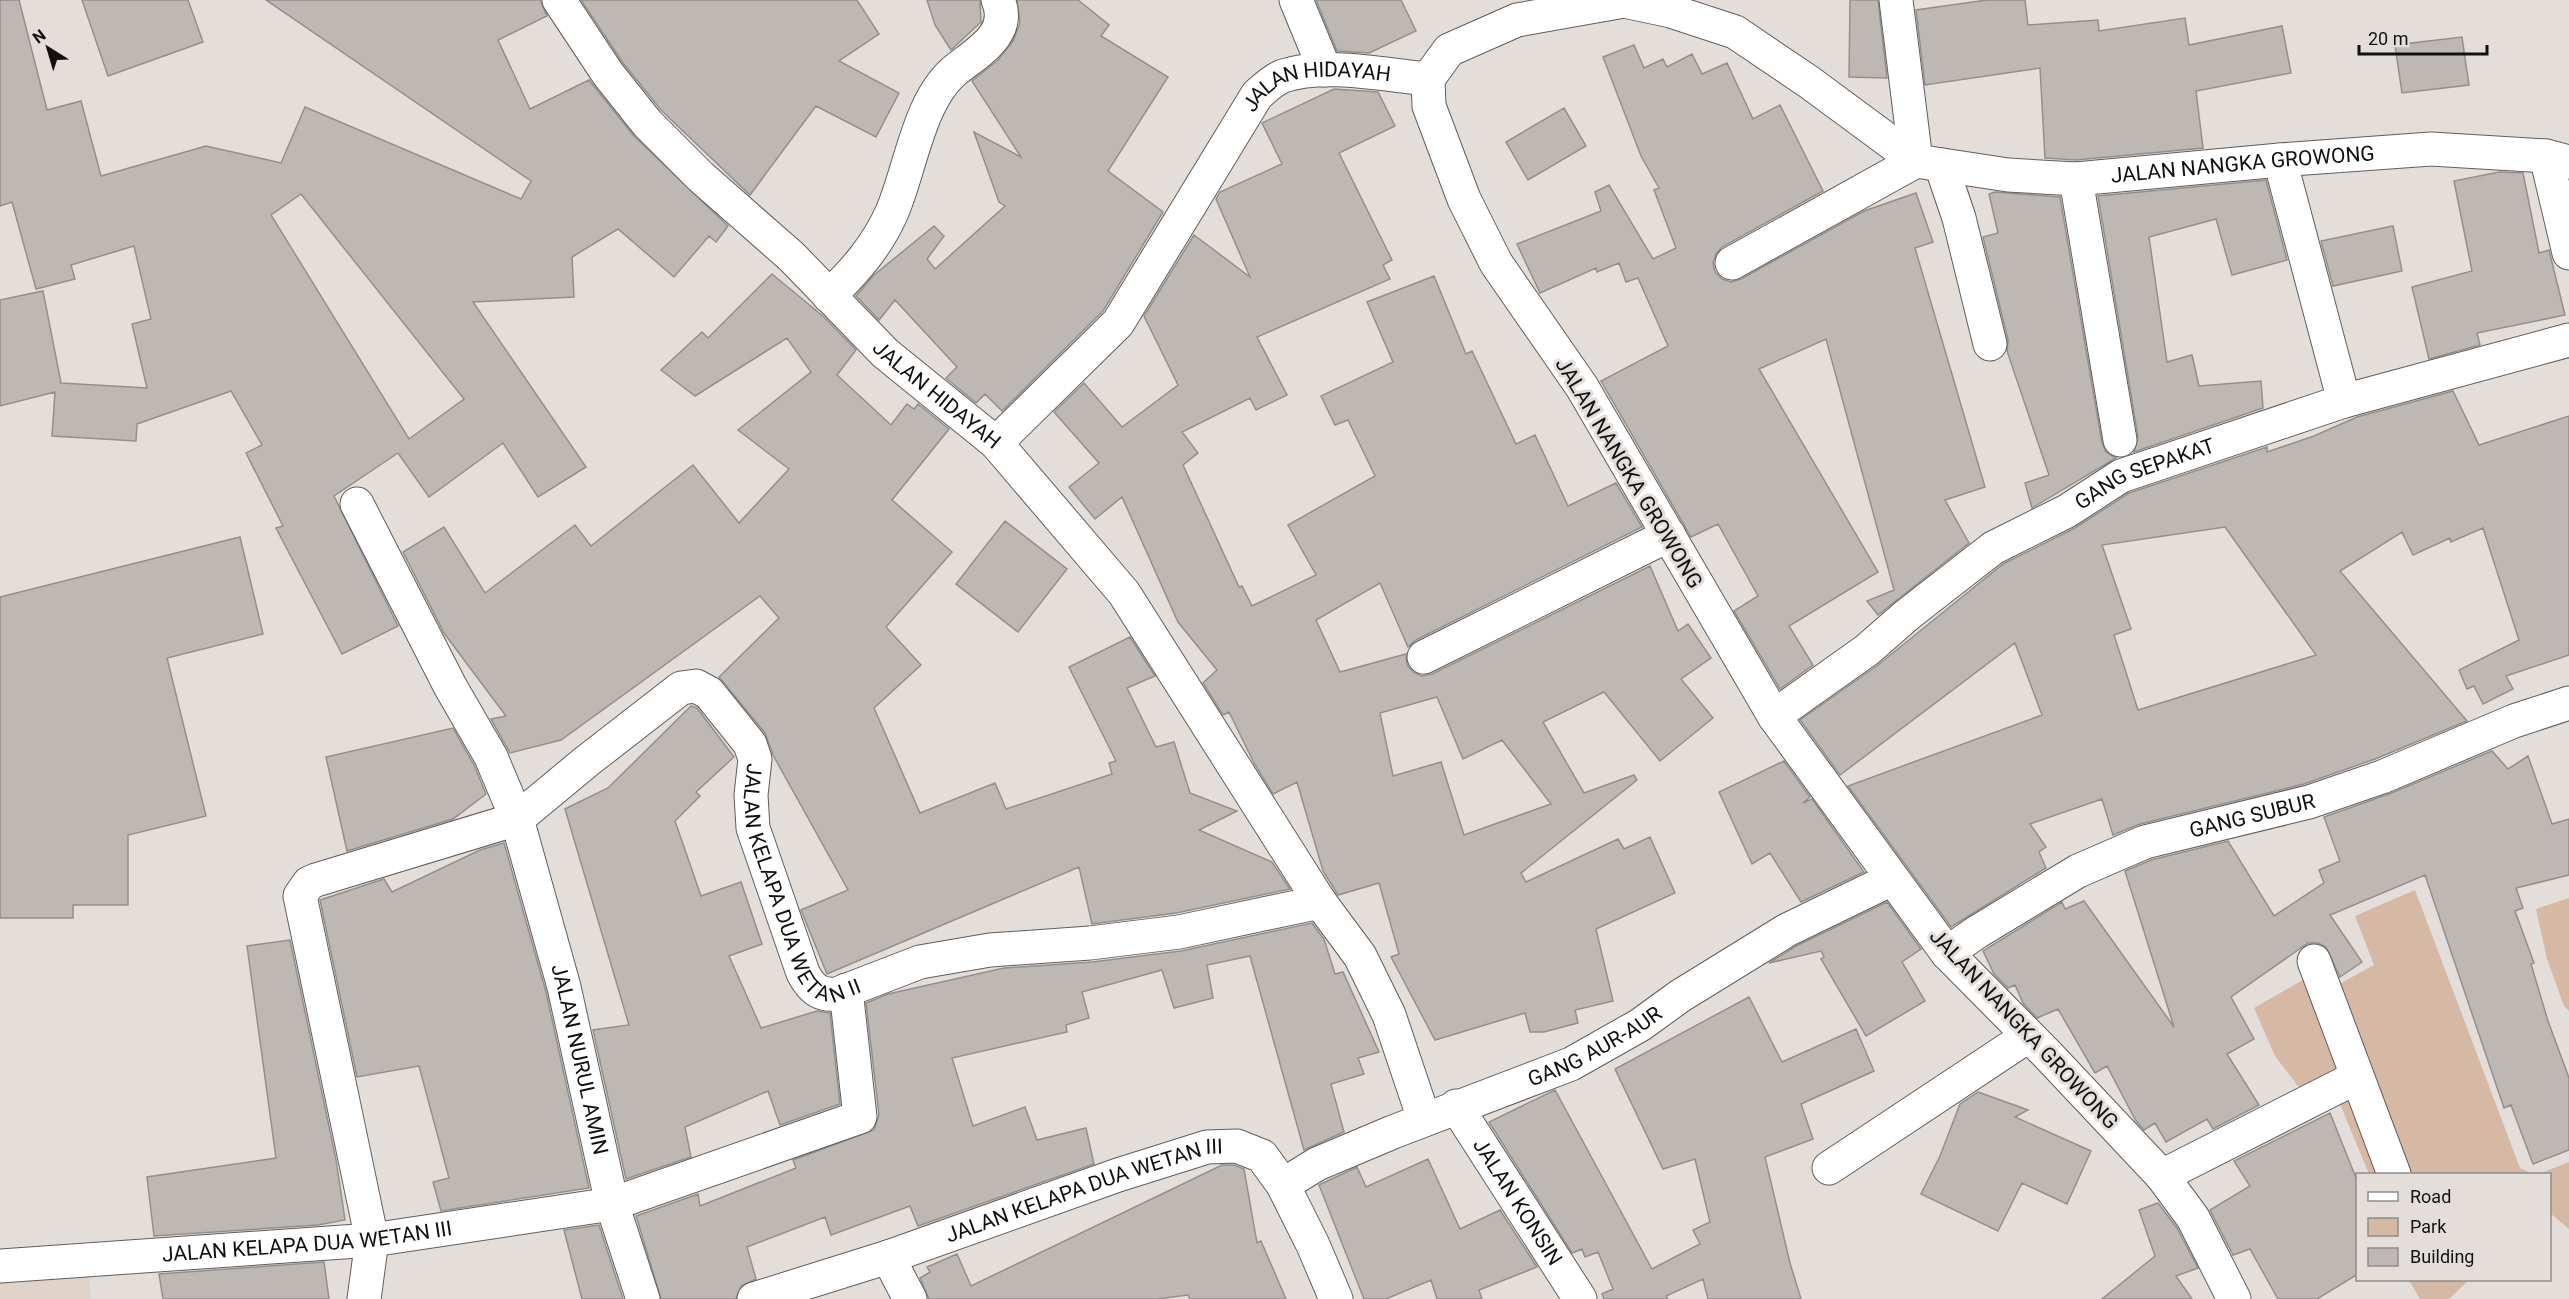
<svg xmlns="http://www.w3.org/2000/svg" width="2569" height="1299" font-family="Roboto,sans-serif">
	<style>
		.built { fill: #dfd3ca }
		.green { fill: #d5b9a5 }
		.building { fill: #bdb8b4; stroke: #948f8c; stroke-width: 1.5; fill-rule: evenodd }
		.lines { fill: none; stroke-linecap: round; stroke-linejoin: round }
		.minor-casing { stroke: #625d5a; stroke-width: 35 }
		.minor { stroke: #fff; stroke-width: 33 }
		.labels { text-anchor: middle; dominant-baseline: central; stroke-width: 6; stroke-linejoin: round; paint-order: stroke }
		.street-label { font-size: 21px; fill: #131110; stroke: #e4dedb }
	</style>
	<rect width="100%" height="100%" fill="#e4dedb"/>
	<path class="built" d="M89 1274 91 1299H0V1277Z"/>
	<path class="green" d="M2415 890 2520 1168 2533 1174H2369L2340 1104 2298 1086 2275 1056 2254 1008 2308 977 2321 994 2374 965 2355 916Z
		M2569 898V1011L2564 1006 2547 959 2536 909Z
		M2569 1162V1229L2550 1213V1174H2539Z
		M2409 1280H2469L2449 1299H2420Z"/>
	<path class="building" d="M0 0H19L47 110 81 101 101 176 206 146 281 163 305 107 521 199 531 181 266 0H540L547 16 498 40 530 109 589 80 634 136 728 226 716 242 709 236 674 277 618 229 572 257 574 297 473 302 586 467 538 497 503 443 429 497 398 453 334 496 398 626 342 654 276 528 283 526 246 453 262 445 231 391 137 424 136 441 52 436 55 392 0 406V300L43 291 61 383 147 388 132 324 151 319 134 246 71 265 75 279 36 289 12 202 0 206ZM301 194 464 399 409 439 271 215Z
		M82 0H188L203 42 108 76Z
		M581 0H857L879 34 839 61 899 93 876 137 816 106 750 195 661 110 623 63Z
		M927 0H980L981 22 951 50 935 25Z
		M1017 0H1078L1109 25 1101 36 1168 77 1108 171 1163 212 1103 311 1002 411 985 394 976 403 946 378 957 367 895 300 879 320 856 296 874 275 934 226 944 236 927 259 935 269 1005 206 999 202 974 132 1021 157 972 81 998 60 1013 41 1020 23Z
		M1316 0H1401L1416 31 1369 53 1337 51Z
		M1850 0H1878L1887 78 1849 77Z
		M1987 0H2025L2028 25 2098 20 2099 31 2185 18 2189 45 2282 26 2291 73 2196 91 2203 148 2076 160 2045 158 2040 68 1925 85 1916 10Z
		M2462 37 2469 85 2402 93 2395 45Z
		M1634 45 1644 68 1663 59 1667 67 1692 54 1702 74 1727 63 1753 119 1780 105 1823 191 1722 247 1716 254 1713 263 1715 272 1722 279 1731 282 1741 279 1864 211 1916 193 1933 242 1915 248 1985 487 1945 500 1969 543 1878 615 1867 601 1894 590 1826 339 1759 369 1878 572 1789 626 1813 665 1780 689 1734 611 1758 596 1718 524 1691 537 1601 381 1668 346 1638 278 1626 282 1619 263 1597 272 1596 268 1540 293 1517 244 1601 211 1595 192 1609 185 1653 259 1676 248 1654 190 1659 188 1641 156 1603 57Z
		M1334 89 1378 92 1395 126 1339 153 1392 260 1383 265 1390 279 1257 337 1287 395 1256 410 1250 398 1182 432 1198 453 1183 465 1239 587 1242 586 1252 606 1316 575 1288 525 1375 476 1348 420 1335 425 1321 396 1393 362 1367 302 1434 276 1466 354 1472 351 1516 444 1535 435 1568 506 1616 483 1642 527 1416 640 1408 647 1380 583 1316 620 1340 672 1406 654 1407 665 1413 672 1422 676 1432 674 1650 566 1678 631 1688 624 1711 658 1681 679 1713 718 1660 761 1604 692 1543 722 1584 793 1634 775 1637 780 1521 873 1526 882 1618 839 1624 849 1650 837 1675 893 1596 929 1613 1001 1575 1010 1578 1023 1544 1032H1530L1525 1013 1435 1040 1391 957 1399 954 1379 883 1338 895 1323 871 1297 782 1273 794 1254 763 1229 712 1223 715 1203 683 1217 670 1178 622 1122 497 1095 519 1069 487 1099 463 1054 412 1084 383 1122 427 1178 385 1144 316 1194 235 1250 277 1216 199 1220 192 1282 164 1262 123ZM1437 697 1463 759 1502 740 1551 804 1464 835 1441 762 1393 776 1380 713Z
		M1564 108 1586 146 1528 180 1506 142Z
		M2499 172 2523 173 2539 253 2549 250 2565 315 2477 333 2480 345 2429 359 2412 287 2472 271 2454 181Z
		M2266 180 2287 260 2232 275 2216 219 2149 237 2167 362 2192 355 2199 386 2261 381 2263 408 2134 452 2138 437 2098 196Z
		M1995 192 2060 197 2102 443 2106 452 2116 458 2032 508 2025 483 2049 475 2007 351 2008 340 1983 237 1998 233 1989 194Z
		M2393 226 2402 271 2333 286 2321 241Z
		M772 274 824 317 856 350 837 375 891 425 907 404 914 409 918 404 949 429 892 500 952 552 886 627 921 665 874 708 920 813 995 783 1006 809 1112 774 1109 763 1116 761 1069 667 1130 637 1155 676 1127 688 1156 747 1174 742 1190 793 1237 811 1199 830 1272 862 1290 889 1176 913 1092 924 1079 867 827 974 801 910 848 890 773 755 765 733 719 677 779 618 760 596 561 740 510 753 491 719 506 716 444 633 403 552 444 527 485 593 575 525 591 546 693 465 739 523 789 469 738 430 811 372 787 338 695 396 661 370 702 332 708 338Z
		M2453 391 2479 445 2569 416V655L2506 676 2513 689 2483 704 2474 686 2467 689 2459 670 2519 640 2483 528 2451 542 2450 538 2413 555 2402 532 2340 571 2467 721 2375 759 2304 784 2140 824 2113 835 2102 799 2030 824 2046 847 2039 852 2046 868 1951 927 1848 786 2042 715 2015 643 1840 775 1800 720 1878 665 2003 564 2075 528 2129 493 2267 447V452L2314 436 2357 417ZM2225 527 2316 655 2138 710 2114 635 2131 629 2102 545Z
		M1005 521 1067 569 1018 632 956 584Z
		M240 537 263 634 167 658 206 816 128 835V905H73V918H0V597Z
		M691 706 697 708 734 757 696 792 700 796 675 821 701 896 741 882 762 944 729 956 761 1028 817 1011 830 1013 840 1104 780 1125 768 1091 685 1127 691 1157 626 1179 593 1030 629 1025 565 809 608 788Z
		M453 728 474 765 486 794 453 819 347 851 326 757Z
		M2492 751 2508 769 2528 756 2552 824 2569 819V875L2516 888 2523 908 2515 911 2534 963 2531 964 2548 1021 2569 1078V1150L2533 1164 2511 1105 2504 1108 2425 875 2330 915 2362 962 2340 977 2326 947 2318 943H2308L2231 997 2254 1039 2227 1054 2259 1105 2213 1129 2207 1119 2166 1142 2155 1123 2144 1130 2136 1121 2107 1066 2095 1073 2058 1009 2037 1018 2023 1003 2015 985 2008 988 1994 974 1983 951 2062 902 2065 909 2084 901 2174 1027 2125 871 2151 860 2228 841 2274 916 2324 883 2319 870 2340 861 2324 817 2389 794Z
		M1784 761 1810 797 1803 803 1812 799 1864 872 1801 902 1770 853 1752 864 1719 792Z
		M504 843 546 992 589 1188 441 1211 433 1182 449 1178 419 1066 357 1077 320 900 384 879 392 892 480 850Z
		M1887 902 1921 949 1902 962 1925 1001 1866 1036 1821 959 1824 957 1821 951 1769 963 1796 946Z
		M1312 923 1324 939 1335 974 1343 972 1379 1052 1358 1058 1364 1074 1331 1084 1344 1132 1304 1150 1250 956 1207 965 1213 998 1174 1008 1162 970 1082 992 1089 1018 1066 1025 1067 1032 952 1058 973 1126 1025 1107 1037 1140 1086 1128 1094 1164 918 1226 910 1206 831 1235 825 1217 747 1247 756 1279 741 1286 736 1299H661L636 1216 698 1194 700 1206 796 1168 793 1160 874 1130 879 1115 866 1003 888 994 1004 968 1092 962 1181 951Z
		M290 940 336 1160 345 1220 318 1225 154 1236 147 1177 276 1158 247 946Z
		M1749 997 1782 1062 1856 1029 1874 1071 1801 1104 1813 1139 1765 1157 1790 1263 1801 1299H1708L1703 1279 1666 1296 1668 1299H1604L1602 1294 1613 1289 1598 1252 1585 1257 1582 1249 1572 1253 1489 1122 1555 1090 1652 1269 1700 1244 1693 1230 1710 1222 1695 1159 1663 1169 1615 1069Z
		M1978 1092 2028 1110 2015 1117 2091 1151 2067 1204 2022 1183 1998 1231 1921 1194 1940 1156 1960 1104Z
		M2330 1113 2358 1183V1274L2317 1299H2278L2250 1249 2233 1255 2210 1210 2250 1186 2234 1161Z
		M1428 1159 1460 1229 1500 1210 1537 1267 1479 1290 1482 1299H1437L1431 1280 1386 1299H1364L1319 1185 1357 1167 1366 1187Z
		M1222 1165H1234L1244 1169 1257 1243 1261 1241 1286 1299H1190L1188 1295 1157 1299H929L920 1278 930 1272 927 1267 957 1254 971 1286Z
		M2158 1203 2177 1228 2198 1268 2176 1276 2192 1299H2102L2155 1256 2139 1210Z
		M599 1225 623 1299H582L564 1230Z
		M324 1262 329 1299H163L159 1274Z"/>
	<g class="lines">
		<defs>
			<g id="minor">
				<path id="s1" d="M559 0 608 74 647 123 701 177 792 257 885 353 996 443 1124 593 1320 902 1360 956 1389 1015 1424 1119"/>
				<path d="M1296 0 1325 70"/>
				<path d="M2546 156 2569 253"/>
				<path d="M2280 160 2344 401"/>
				<path d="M1941 165 1959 218 1990 344"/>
				<path d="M2076 179 2120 440"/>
				<path d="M1732 263 1916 161 1896 0"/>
				<path d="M829 296C855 271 877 246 892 212 911 168 919 97 958 68 981 50 1012 32 998 0"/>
				<path id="s2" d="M996 443 1118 323 1257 95C1265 88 1273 80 1283 76 1325 62 1384 75 1428 79"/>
				<path id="s3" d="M357 504 450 686 491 757 517 819 564 987 612 1204 643 1299"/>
				<path d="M1424 657 1669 535"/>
				<path id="s4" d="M1774 716 1867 650 1907 615 1993 548 2067 511 2121 476 2344 401 2569 340"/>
				<path id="s5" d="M1947 953 1977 932 2078 871 2145 842 2309 802 2382 777 2514 721 2569 703"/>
				<path d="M2314 961 2394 1174"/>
				<path id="s6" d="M1456 1106 1580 1299"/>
				<path d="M1829 1168 2028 1036"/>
				<path d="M2162 1176 2357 1077"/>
				<path id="s7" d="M1283 1185 1317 1164 1393 1132 1571 1064 1640 1025 1680 996 1787 930 1892 879"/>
				<path d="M888 1257 910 1299"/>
				<path id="s8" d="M0 1266 372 1240 612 1204 860 1117 846 990"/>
				<path id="s9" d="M364 1299 372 1240 300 896 309 883 316 880 517 819 587 761 681 688 696 686 709 693 750 744 755 759 751 795 753 828 803 973C811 988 819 996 837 994L920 962 990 950 1090 943 1179 932 1320 902"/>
				<path id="s10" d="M754 1299 888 1257 1118 1175 1207 1147 1237 1146 1262 1156 1283 1185 1313 1245 1336 1299"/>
				<path id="s11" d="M2234 1299 2193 1218 2162 1176 2047 1054 1947 953 1774 716 1582 387 1496 263 1464 199 1429 106 1428 79 1449 50 1517 20 1624 1 1671 11 1735 32 1809 82 1916 161 2008 175 2076 179 2280 160 2431 149 2546 156 2569 162"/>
			</g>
		</defs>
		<use href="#minor" class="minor-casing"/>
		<use href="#minor" class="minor"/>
	</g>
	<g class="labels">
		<g class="street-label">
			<text stroke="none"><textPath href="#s2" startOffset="500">JALAN HIDAYAH</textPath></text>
			<text stroke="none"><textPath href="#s11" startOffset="2361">JALAN NANGKA GROWONG</textPath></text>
			<text stroke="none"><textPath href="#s1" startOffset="549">JALAN HIDAYAH</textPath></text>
			<text transform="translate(1629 473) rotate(59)">JALAN NANGKA GROWONG</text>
			<text stroke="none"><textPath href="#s4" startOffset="446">GANG SEPAKAT</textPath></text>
			<text stroke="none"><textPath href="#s5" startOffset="338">GANG SUBUR</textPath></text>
			<text stroke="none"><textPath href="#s9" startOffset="1113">JALAN KELAPA DUA WETAN II</textPath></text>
			<text transform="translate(2024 1029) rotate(47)">JALAN NANGKA GROWONG</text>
			<text stroke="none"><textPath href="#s7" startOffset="342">GANG AUR-AUR</textPath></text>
			<text stroke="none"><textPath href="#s3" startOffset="602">JALAN NURUL AMIN</textPath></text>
			<text stroke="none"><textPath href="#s10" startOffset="348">JALAN KELAPA DUA WETAN III</textPath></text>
			<text stroke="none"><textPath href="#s6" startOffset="114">JALAN KONSIN</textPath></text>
			<text stroke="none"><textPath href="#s8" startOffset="308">JALAN KELAPA DUA WETAN III</textPath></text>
		</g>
	</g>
	<rect x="2356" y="1173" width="195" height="108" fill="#e4dedb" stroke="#908c8a" stroke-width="1.5"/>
	<rect x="2368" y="1192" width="30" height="9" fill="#ffffff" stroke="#908c8a" stroke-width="1.5"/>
	<text x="2410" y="1203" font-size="18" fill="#131110">Road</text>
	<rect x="2368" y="1218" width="30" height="18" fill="#d5b9a5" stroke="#908c8a" stroke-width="1.5"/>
	<text x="2410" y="1233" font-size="18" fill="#131110">Park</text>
	<rect x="2368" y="1248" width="30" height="18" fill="#bdb8b4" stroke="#908c8a" stroke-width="1.5"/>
	<text x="2410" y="1263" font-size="18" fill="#131110">Building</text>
	<g transform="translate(48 48) rotate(323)" stroke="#e4dedb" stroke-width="4.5" paint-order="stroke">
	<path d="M0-4.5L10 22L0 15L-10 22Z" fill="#131110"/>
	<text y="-9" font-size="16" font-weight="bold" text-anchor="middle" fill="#131110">N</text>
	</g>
	<path d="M2359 45v9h128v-9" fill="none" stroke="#131110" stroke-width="3"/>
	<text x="2368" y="45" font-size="18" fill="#131110" stroke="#e4dedb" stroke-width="4.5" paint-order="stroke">20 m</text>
</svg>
